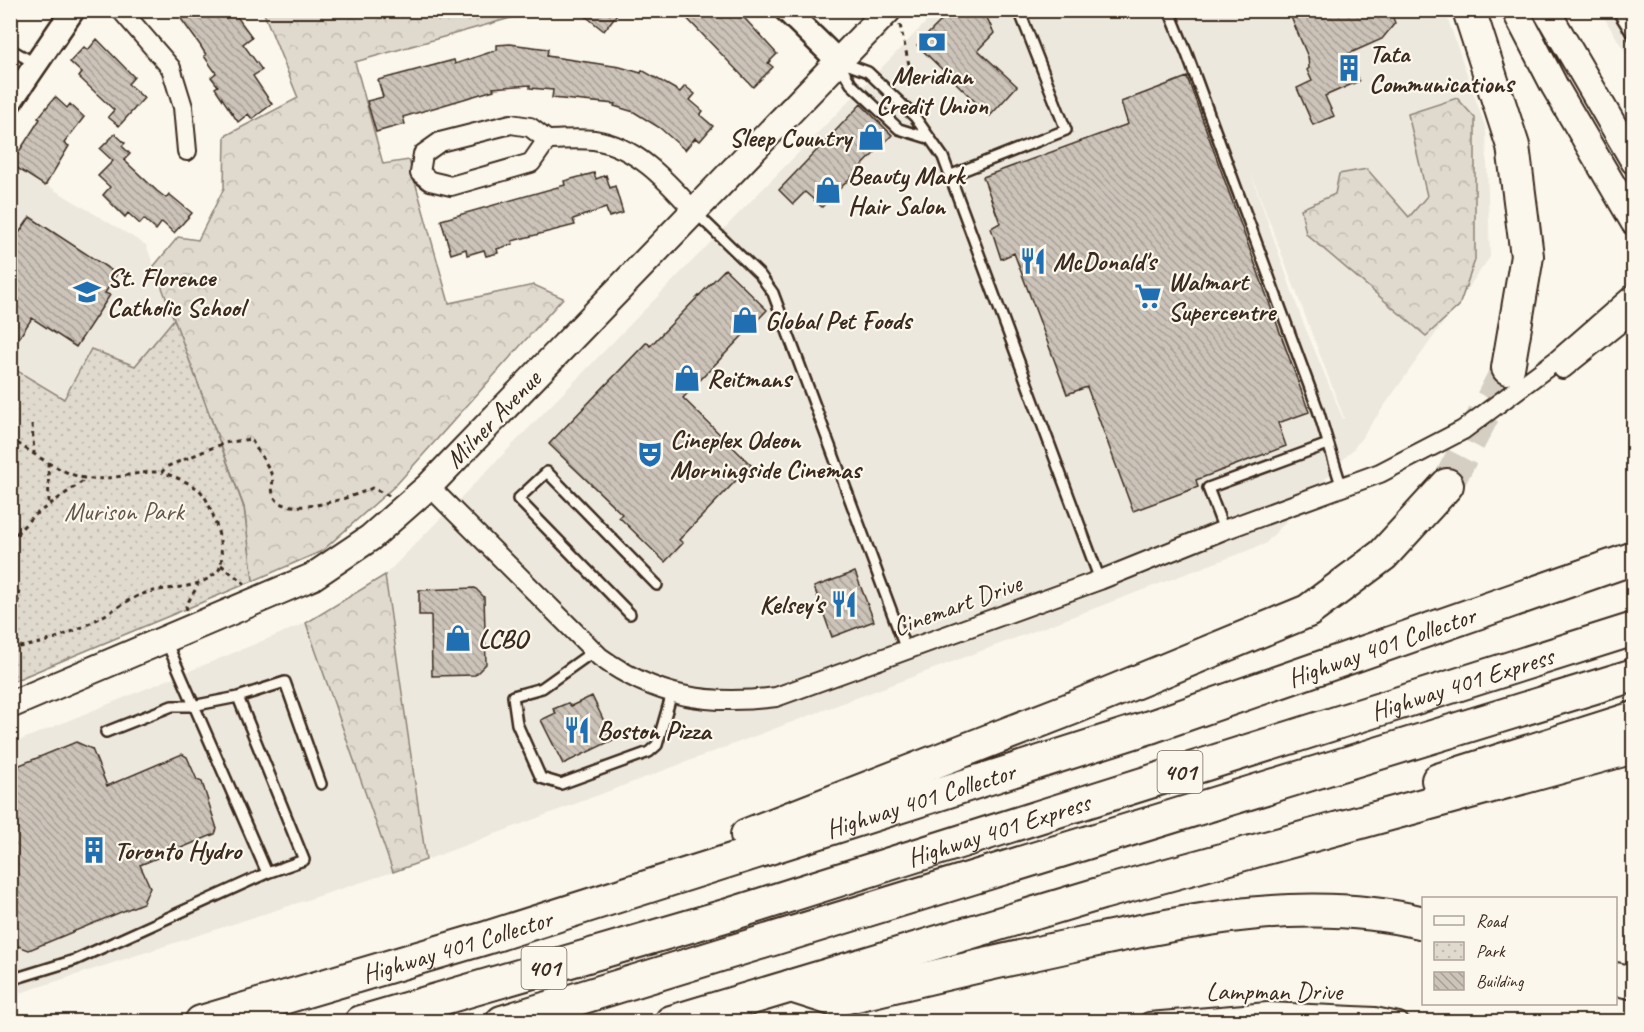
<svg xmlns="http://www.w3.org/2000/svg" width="1644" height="1032" font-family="Caveat,sans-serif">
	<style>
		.built { fill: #ede8dd; fill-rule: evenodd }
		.forest { fill: url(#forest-crowns); stroke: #8d8276; stroke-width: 1.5 }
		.park { fill: url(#park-dots); stroke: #8d8276; stroke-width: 1.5 }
		.building { fill: url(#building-back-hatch); stroke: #3b2a1e; stroke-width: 1.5 }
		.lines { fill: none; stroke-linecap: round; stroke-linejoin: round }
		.motorway-tunnel { stroke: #d5cec3; stroke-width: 32; stroke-dasharray: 32 16; stroke-linecap: butt }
		.service-casing { stroke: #3b2a1e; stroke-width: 14 }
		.minor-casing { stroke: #3b2a1e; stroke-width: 22 }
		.tertiary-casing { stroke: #3b2a1e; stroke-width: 27 }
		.secondary-casing { stroke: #3b2a1e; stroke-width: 30 }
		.motorway-casing { stroke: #3b2a1e; stroke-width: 36 }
		.path { stroke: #3b2a1e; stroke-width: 3; stroke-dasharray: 4.5 4.5; stroke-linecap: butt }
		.service { stroke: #fbf7ec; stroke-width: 9 }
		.minor { stroke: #fbf7ec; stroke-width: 18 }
		.tertiary { stroke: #fbf7ec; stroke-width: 22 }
		.secondary { stroke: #fbf7ec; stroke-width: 26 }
		.motorway { stroke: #fbf7ec; stroke-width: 32 }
		.labels { text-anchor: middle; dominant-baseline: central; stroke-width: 4.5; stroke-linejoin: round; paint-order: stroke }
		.shield { fill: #fbf7ec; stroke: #75685c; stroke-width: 1.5 }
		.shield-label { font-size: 24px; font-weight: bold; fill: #3b2a1e }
		.poi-label { font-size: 26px; font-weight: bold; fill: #3b2a1e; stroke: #fbf7ec; text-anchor: start }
		.street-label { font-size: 26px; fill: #3b2a1e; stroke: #fbf7ec }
		.park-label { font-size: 26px; fill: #64564a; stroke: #fbf7ec }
	</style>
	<defs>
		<pattern id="forest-crowns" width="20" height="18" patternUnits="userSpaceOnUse" patternTransform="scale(1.5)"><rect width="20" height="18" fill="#dfd9ce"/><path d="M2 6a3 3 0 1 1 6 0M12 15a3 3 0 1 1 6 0" fill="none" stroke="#c0bab0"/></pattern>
		<pattern id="park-dots" width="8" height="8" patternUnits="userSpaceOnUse" patternTransform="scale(1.5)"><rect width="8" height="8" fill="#dfd9ce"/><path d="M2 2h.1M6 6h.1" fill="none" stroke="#c0bab0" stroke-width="1.8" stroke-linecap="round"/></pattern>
		<pattern id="building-back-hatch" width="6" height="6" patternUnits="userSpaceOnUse" patternTransform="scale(1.5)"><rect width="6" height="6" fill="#ccc4b9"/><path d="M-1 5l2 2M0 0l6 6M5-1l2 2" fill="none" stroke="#a79f96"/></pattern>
	</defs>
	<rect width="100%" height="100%" fill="#fbf7ec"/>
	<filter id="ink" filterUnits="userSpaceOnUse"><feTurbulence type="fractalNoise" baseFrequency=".0167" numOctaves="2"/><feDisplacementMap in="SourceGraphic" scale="12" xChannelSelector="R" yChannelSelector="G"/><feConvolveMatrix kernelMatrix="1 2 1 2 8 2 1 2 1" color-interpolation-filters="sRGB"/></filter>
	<g filter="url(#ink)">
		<path class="built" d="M937 11H1445L1486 129 1490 257 1355 447 1265 544 426 860 385 575ZM1249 168 1344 418 1343 419 1301 317Z
			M1600 11H1633V65Z
			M10 163 146 245 174 319 135 366 91 349 64 399 11 367Z
			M306 623 393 872 11 996V744Z"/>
		<path class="forest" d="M263 11H527L514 17 355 62 383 164 409 160 449 303 534 285 563 298 397 484 322 551 253 581 244 507 154 266 178 237 198 240 224 188 225 136 298 98Z
			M1457 98 1475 118V260L1459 306 1426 336 1306 234 1301 209 1335 194 1339 174 1367 169 1409 217 1427 196 1408 114Z
			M385 575 426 860 393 872 306 623Z"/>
		<path class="park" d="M174 319 244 508 253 581 11 682V367L64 399 91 349 135 366Z"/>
		<path class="building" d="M193 10H232L252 37 243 44 262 70 253 76 272 104 252 119 248 114 238 122 215 88 218 86 211 77 216 73 204 56 206 55 200 45 181 19Z
			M578 10H620L604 31Z
			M679 10H737L777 54 768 63 773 67 753 87Z
			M952 10H978L988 20 994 33 978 50 1017 86 990 116 917 45Z
			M1288 10H1390L1395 23 1382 39 1348 54 1359 81 1325 96 1334 116 1313 125 1297 88 1312 81 1307 70 1309 68 1308 57Z
			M97 39 134 77 128 84 144 98 119 126 108 117 114 110 79 77 82 73 70 62 84 47 88 50Z
			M510 44 548 49 547 56 620 67 641 73 642 70 680 92 685 86 695 94 690 100 703 111 700 115 713 126 700 141 695 138 685 150 660 128 634 112 614 106 615 104 552 98 553 90 530 88V85L493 88 494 90 403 117 405 124 376 132 367 101 383 97 378 80 454 60 455 64 497 50V45Z
			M1187 77 1309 412 1278 423 1286 446 1196 480 1198 487 1133 511 1087 387 1067 394 1014 253 1001 259 991 228 1000 223 983 177 1128 124 1121 102Z
			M55 97 67 108 70 104 84 117 64 143 69 146 45 186 11 164 40 119 38 118Z
			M861 104 892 135 822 207 805 192 793 204 779 190Z
			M115 134 125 143 122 146 130 154 124 160 157 191 166 198 169 194 192 213 174 233 162 222 156 230 144 219 140 224 128 213 125 217 103 195 110 187 98 176 113 161 100 149Z
			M594 173 596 179 606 175 610 188 615 186 623 213 609 217 606 208 573 219 575 225 512 241 513 244 497 249 498 253 486 256 484 250 467 255 466 249 451 254 441 220 565 185 564 181Z
			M30 217 117 274 105 293 110 295 76 347 32 318 19 338 10 333V232L17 236Z
			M725 269 767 310 683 398 751 465 679 540 683 543 665 562 619 517 622 514 549 444 647 342 650 346Z
			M855 572 874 621 832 637 814 587Z
			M475 588 484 597 486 664 475 675 432 676 431 615H419V590Z
			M592 696 613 740 563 764 541 720 556 713 553 709 568 703 571 706Z
			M76 742 92 749 107 786 182 754 187 757 197 780 202 782 217 829 215 834 140 865 150 887 143 903 29 950 10 943V769Z"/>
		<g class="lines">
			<path class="motorway-tunnel" d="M1447 485 1508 368"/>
			<defs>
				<path id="service" d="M1169 10 1187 54 1318 410 1341 485
					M1617 10 1634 37
					M10 49 36 64
					M841 62 868 72 915 117 943 157 1100 580
					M839 63 851 84 899 129 928 138
					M949 176 1066 130 1019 10
					M696 213 760 275 773 293 906 650
					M1224 530 1208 488 1328 444
					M630 614 518 499 547 472 657 585
					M594 651 542 688 513 696 517 724 541 778 561 784 649 752 657 745 672 693
					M238 697 304 860 267 873
					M106 732 172 706H192L238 697 285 682 321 784
					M10 980 75 960 267 873 166 641"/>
				<path id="minor" d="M121 10 171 68 183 107 187 151
					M547 140 530 127 511 124 440 142 423 154 420 173 430 181 451 186 531 163 547 140C562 140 579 138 594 140 636 146 667 181 694 211
					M1563 369 1624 320 1634 316
					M429 486 600 657C656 697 708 706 776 697L1100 580 1224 530 1380 473 1463 430 1557 360 1634 293
					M1149 1022 1268 1012 1375 1017 1399 1022"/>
				<path id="tertiary" d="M786 10 838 61
					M10 102 73 10"/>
				<path id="secondary" d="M1515 10 1555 87 1634 222
					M1546 10 1634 161
					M10 705 312 577 370 538 429 486 888 10"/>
				<g id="motorway">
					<path d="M1469 10 1513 146 1527 256 1508 368"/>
					<path d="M1438 780 1634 718"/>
					<path d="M747 835 1073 708 1308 611 1383 555 1447 485"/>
					<path d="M1616 979 1634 983"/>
					<path d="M791 986 835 1000C918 980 1000 961 1083 943 1196 919 1309 895 1424 923"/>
					<path id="s1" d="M201 1022 486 938 1153 726 1634 558"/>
					<path id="s2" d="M361 1022 728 915 1634 629"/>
					<path d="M502 1022 1634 675"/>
					<path d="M671 1022 1102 893 1634 747"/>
				</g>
			</defs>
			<use href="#service" class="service-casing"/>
			<use href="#minor" class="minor-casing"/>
			<use href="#tertiary" class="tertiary-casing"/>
			<use href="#secondary" class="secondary-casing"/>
			<use href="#motorway" class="motorway-casing"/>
			<path class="path" d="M900 25 910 69
				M32 424 34 453
				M10 438C31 452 68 479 93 479 116 479 138 471 162 472L166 467 224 443 251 439C257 451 268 464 272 476 274 484 270 491 275 498 288 518 354 497 372 488L390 496
				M48 462 49 505
				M10 541 32 517 86 479
				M221 565 245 584
				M10 588 18 590 20 597 15 606V619L10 624
				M187 610 186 606 198 585
				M10 648C43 646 77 631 105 615 119 607 133 596 149 592 173 586 199 590 218 571 229 559 212 500 199 490 189 482 175 477 162 472"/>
			<use href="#service" class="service"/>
			<use href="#minor" class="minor"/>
			<use href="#tertiary" class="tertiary"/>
			<use href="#secondary" class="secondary"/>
			<use href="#motorway" class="motorway"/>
		</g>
	</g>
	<defs>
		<symbol id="bank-bare" viewBox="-9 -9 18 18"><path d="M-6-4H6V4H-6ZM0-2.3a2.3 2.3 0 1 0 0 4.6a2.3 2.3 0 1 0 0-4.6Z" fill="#1f6fb2" stroke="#fbf7ec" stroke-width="2.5" paint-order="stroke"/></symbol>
		<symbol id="building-bare" viewBox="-9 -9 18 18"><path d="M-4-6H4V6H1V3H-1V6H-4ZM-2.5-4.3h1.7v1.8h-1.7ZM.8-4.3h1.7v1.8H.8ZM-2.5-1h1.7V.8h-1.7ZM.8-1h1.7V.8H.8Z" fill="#1f6fb2" stroke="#fbf7ec" stroke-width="2.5" paint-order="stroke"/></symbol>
		<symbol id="shop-bare" viewBox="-9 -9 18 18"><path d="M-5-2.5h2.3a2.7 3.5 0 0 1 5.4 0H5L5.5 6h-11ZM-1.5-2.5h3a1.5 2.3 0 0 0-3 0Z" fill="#1f6fb2" stroke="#fbf7ec" stroke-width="2.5" paint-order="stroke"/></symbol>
		<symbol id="restaurant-bare" viewBox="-9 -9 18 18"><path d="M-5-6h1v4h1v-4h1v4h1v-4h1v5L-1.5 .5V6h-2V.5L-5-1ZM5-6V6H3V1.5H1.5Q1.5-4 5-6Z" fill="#1f6fb2" stroke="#fbf7ec" stroke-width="2.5" paint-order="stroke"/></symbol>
		<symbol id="school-bare" viewBox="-9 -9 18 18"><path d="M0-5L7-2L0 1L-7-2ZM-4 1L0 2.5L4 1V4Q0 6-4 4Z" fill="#1f6fb2" stroke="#fbf7ec" stroke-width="2.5" paint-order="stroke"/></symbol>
		<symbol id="supermarket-bare" viewBox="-9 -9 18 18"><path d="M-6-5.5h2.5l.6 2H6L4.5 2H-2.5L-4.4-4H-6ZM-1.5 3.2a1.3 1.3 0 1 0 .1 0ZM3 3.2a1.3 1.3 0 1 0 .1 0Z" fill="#1f6fb2" stroke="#fbf7ec" stroke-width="2.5" paint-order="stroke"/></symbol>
		<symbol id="theatre-bare" viewBox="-9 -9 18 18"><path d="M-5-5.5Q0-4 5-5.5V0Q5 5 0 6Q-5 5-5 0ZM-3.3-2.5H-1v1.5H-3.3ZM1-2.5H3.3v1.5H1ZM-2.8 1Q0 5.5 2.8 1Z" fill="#1f6fb2" stroke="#fbf7ec" stroke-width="2.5" paint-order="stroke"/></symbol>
	</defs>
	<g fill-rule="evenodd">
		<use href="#bank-bare" x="913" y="23" width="38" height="38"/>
		<use href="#building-bare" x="1330" y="49" width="38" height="38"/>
		<use href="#shop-bare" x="852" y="118" width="38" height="38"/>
		<use href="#shop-bare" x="809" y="171" width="38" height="38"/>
		<use href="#restaurant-bare" x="1014" y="242" width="38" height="38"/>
		<use href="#school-bare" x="68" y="273" width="38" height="38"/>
		<use href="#supermarket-bare" x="1129" y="277" width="38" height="38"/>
		<use href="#shop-bare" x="726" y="301" width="38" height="38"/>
		<use href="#shop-bare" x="668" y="359" width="38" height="38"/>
		<use href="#theatre-bare" x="631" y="435" width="38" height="38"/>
		<use href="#restaurant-bare" x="825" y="585" width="38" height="38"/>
		<use href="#shop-bare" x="439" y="619" width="38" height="38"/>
		<use href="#restaurant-bare" x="558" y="711" width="38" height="38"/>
		<use href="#building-bare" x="75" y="831" width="38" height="38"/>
	</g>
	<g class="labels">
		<g class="shield">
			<rect x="1157.5" y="751" width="45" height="42" rx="4.5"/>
			<rect x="521.5" y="947" width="45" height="42" rx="4.5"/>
		</g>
		<g class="shield-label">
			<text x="1180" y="772">401</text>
			<text x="544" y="968">401</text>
		</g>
		<g class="poi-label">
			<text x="1369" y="53">Tata<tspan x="1369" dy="30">Communications</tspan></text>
			<text x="932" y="75" text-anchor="middle">Meridian<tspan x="932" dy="30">Credit Union</tspan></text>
			<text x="851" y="137" text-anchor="end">Sleep Country</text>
			<text x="848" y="175">Beauty Mark<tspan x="848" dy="30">Hair Salon</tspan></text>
			<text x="1053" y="261">McDonald's</text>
			<text x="107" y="277">St. Florence<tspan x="107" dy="30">Catholic School</tspan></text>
			<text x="1168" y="281">Walmart<tspan x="1168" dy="30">Supercentre</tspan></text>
			<text x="765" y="320">Global Pet Foods</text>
			<text x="707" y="378">Reitmans</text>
			<text x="670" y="439">Cineplex Odeon<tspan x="670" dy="30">Morningside Cinemas</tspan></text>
			<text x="824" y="604" text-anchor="end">Kelsey's</text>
			<text x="478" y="638">LCBO</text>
			<text x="597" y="730">Boston Pizza</text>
			<text x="114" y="850">Toronto Hydro</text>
		</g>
		<g class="street-label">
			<text transform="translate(493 419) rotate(-46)">Milner Avenue</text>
			<text transform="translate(957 605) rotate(-20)">Cinemart Drive</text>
			<text stroke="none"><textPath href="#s1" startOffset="1239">Highway 401 Collector</textPath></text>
			<text stroke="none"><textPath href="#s2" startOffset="1152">Highway 401 Express</textPath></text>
			<text stroke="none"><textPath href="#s1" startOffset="753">Highway 401 Collector</textPath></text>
			<text stroke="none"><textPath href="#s2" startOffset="666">Highway 401 Express</textPath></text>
			<text stroke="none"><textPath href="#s1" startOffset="267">Highway 401 Collector</textPath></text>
			<text x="1274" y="991">Lampman Drive</text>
		</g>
		<g class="park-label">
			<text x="124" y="511">Murison Park</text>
		</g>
	</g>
	<rect width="1644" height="1032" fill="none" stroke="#fbf7ec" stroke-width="36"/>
	<rect x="18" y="18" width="1608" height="996" fill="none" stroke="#3b2a1e" stroke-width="2" filter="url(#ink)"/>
	<rect x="1422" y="897" width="195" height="108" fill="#fbf7ec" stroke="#aea59a" stroke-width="1.5"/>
	<rect x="1434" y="916" width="30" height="9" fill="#fbf7ec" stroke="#aea59a" stroke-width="1.5"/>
	<text x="1476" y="927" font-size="18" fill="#3b2a1e">Road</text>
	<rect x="1434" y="942" width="30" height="18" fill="url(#park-dots)" stroke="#aea59a" stroke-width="1.5"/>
	<text x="1476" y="957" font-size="18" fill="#3b2a1e">Park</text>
	<rect x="1434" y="972" width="30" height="18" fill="url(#building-back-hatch)" stroke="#aea59a" stroke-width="1.5"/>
	<text x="1476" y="987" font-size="18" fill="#3b2a1e">Building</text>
</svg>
